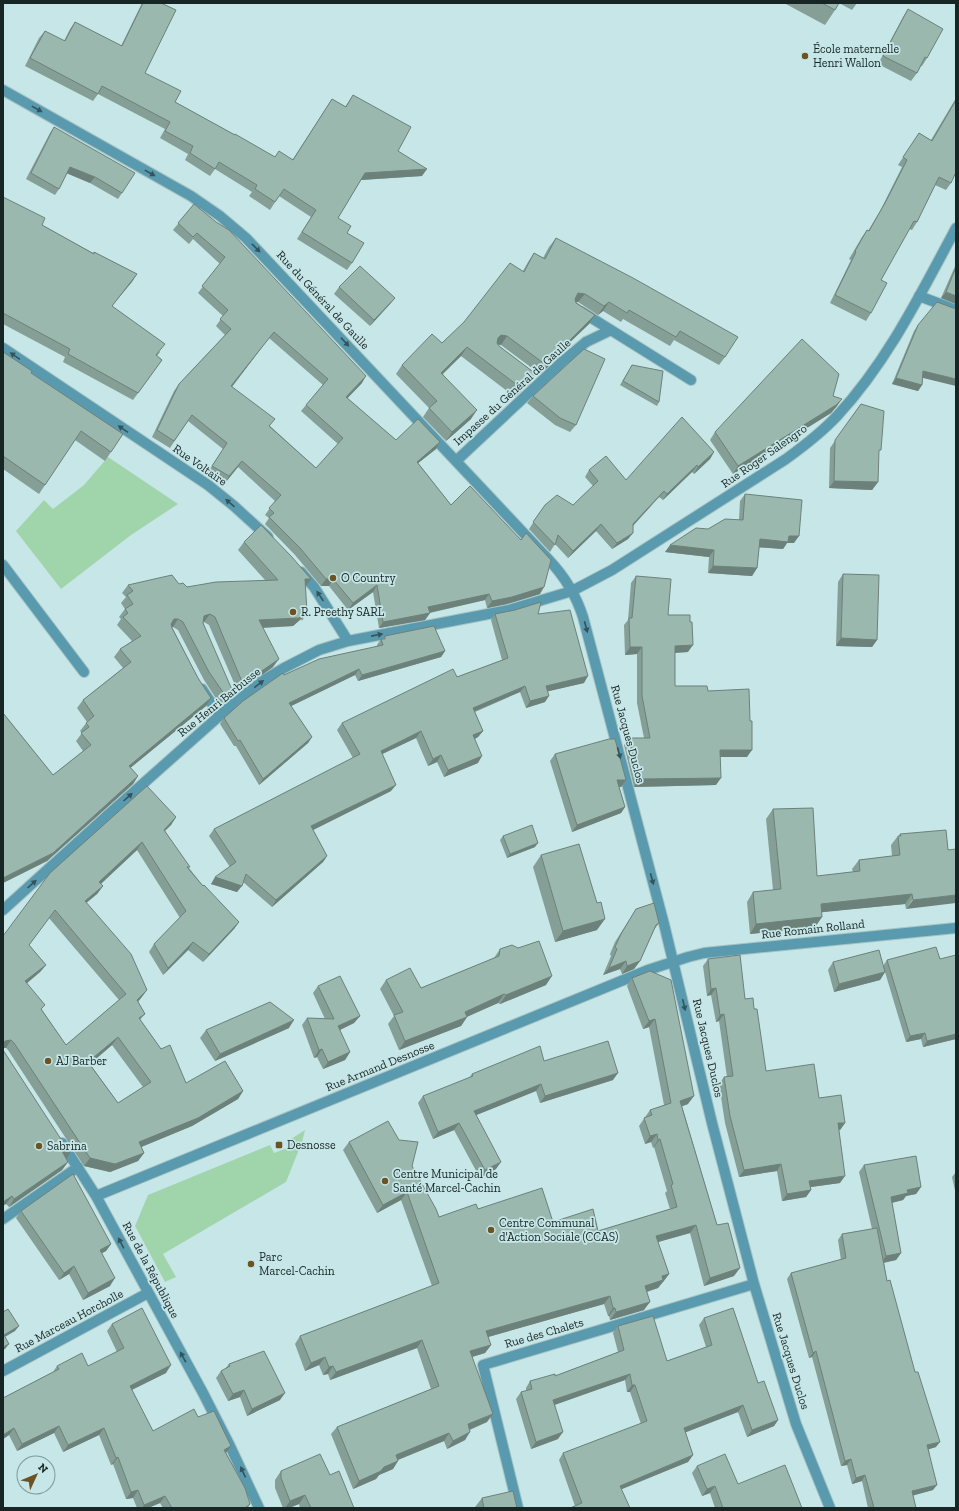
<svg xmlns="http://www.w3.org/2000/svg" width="959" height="1511" font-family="'Zilla Slab',serif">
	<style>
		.green { fill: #a0d5ac }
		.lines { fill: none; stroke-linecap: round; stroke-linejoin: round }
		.service-casing { stroke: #a7c3c4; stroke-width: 12 }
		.minor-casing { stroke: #a7c3c4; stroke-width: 12 }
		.service { stroke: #5a9aae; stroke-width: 10 }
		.minor { stroke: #5a9aae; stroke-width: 10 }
		.wall { fill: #859e96; fill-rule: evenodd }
		.shaded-wall { fill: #6c817a }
		.building { fill: #9bb8af; stroke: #6c817a; fill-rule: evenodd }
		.oneway { fill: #32545c }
		.poi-dot { fill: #6b5323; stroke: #c6e6e7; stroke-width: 1.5 }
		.labels { text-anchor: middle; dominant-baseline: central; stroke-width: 3.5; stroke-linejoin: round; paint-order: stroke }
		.poi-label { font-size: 12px; fill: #182525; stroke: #c6e6e7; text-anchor: start }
		.street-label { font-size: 12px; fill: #182525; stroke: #c6e6e7 }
	</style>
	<rect width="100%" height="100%" fill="#c6e6e7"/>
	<path class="green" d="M108 457 178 504 131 535 61 589 16 531 44 500 53 509 84 485Z
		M305 1130 302 1142 286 1182 163 1254 176 1277 165 1282 135 1226 148 1195 270 1145 274 1153 290 1147 288 1141Z"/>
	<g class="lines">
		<defs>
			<path id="service" d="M582 312 691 380
				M586 342 611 330
				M3 565 84 672
				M202 689 220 716"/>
			<path id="minor" d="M3 90 191 196 220 216 246 238 549 560C565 577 576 595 583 617L664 924 712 1123 754 1284 796 1424 830 1508
				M919 296 956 310
				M3 348 208 485 234 506 268 537
				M456 461 563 361 586 342
				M301 572 314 587 348 641
				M3 910 110 813 235 702 267 678 284 668 319 650 348 641 509 610 572 591 612 570 786 459C804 446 822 432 837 416 888 361 921 293 956 228
				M62 1143 96 1196 203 1393 230 1446 259 1508
				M96 1196 648 970 688 957 704 953 956 928
				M3 1219 78 1167
				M3 1371 148 1293
				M518 1508 483 1365 754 1284"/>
		</defs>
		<use href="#service" class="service-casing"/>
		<use href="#minor" class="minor-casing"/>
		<use href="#service" class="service"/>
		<use href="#minor" class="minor"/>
	</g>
	<path class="wall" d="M142 3H161L145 73 175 102 275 157 293 159 332 99 345 107 353 95 398 151 422 176 361 180 338 218 347 233 352 263 347 270 297 239 311 217 279 196 270 210 249 196 252 192 215 169 210 176 185 160 188 154 160 138 165 129 98 94 93 101 25 66 39 38 45 31 64 41 70 29 75 22 121 46Z
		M784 3H857L852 10 839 3 835 10 825 25Z
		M908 9 927 58 922 66H921L917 73 911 81 878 64 903 17Z
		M956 98V172L951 183 946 190 935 185 917 222 912 230 909 229 881 280 871 313 866 321 830 303 851 260 849 259 862 237 867 230 868 231 880 211 902 167 898 165 919 133 931 140Z
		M54 127 122 193 118 199 90 183 67 173 59 189 55 195 26 179 50 133Z
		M3 197 42 225 93 253 94 252 137 274 112 306 160 352 157 356 162 360 133 400 63 362 65 357 3 324Z
		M194 204 362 383 347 398 396 440 440 442 436 449 418 463 451 505 540 594 507 604 487 608 485 600 430 613 425 620 379 628 373 592 348 610 329 586H321L295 555 265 524 269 518 265 515 275 501 238 467 225 483 208 472 223 449 188 421 170 448 152 437 174 391 179 384 225 335 216 326 223 316 198 293 220 264 193 239 189 244 173 230ZM269 338 323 385 306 405 301 411 338 444 316 468 270 426 232 387Z
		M556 238 725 357 719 365 674 340 670 346 623 319 621 322 603 311 598 315 578 302H576L595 315 589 324 571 341V342L565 351 540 374 501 345 498 344 499 346 536 374 530 383 515 397 461 356 443 374 471 419 446 441 423 417 429 408 396 374 402 365 442 343 523 271 528 262 534 253 543 258 549 247Z
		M956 264V304L941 298Z
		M339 287 395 298 390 304 370 326 334 294Z
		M918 325 923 378 922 385 918 391 892 384 914 331Z
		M3 352 31 373 111 452 105 461 75 440 39 494 3 469Z
		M632 365 659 402 657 406 620 385Z
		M533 396 576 425 570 432 555 425 527 403Z
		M833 396 837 406 831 413 733 474 710 440 715 432Z
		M861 404 878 453V482L872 490 829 488 830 448Z
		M714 452 710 459 694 474 692 472 663 500 659 497 633 526V533L628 539 612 549 596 531 568 558 555 544 550 552 529 529 545 505H573L593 486 585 477 589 470 626 480Z
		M745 494 794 543H787L783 549 759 547 757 568 752 576 708 573 709 557 665 552 708 529 739 520 740 501Z
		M244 542 305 586 307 612 302 621 301 619 293 626 263 628 273 667 238 692 209 625 204 622H203L227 700 221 706 204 680 178 630 173 627H172L198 678 211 698 206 706 130 768 138 776 133 784 47 861 3 883V713L53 775 83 751 76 741 82 733 80 731 87 722 77 708 83 700 123 668 114 657 120 649 132 641 117 625 121 619 119 617 125 609 121 603 126 597 122 593 128 585 179 584 187 587 265 580 238 550Z
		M843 574 877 640 872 647 836 646 838 582Z
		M636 576 668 615 688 652 675 653V686L708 691 747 757H720L716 785 634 787 624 745 629 738H644L637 703V654L625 655 624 625 628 620 631 583Z
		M495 614H538L584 683 548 691 545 702 526 708 520 692 475 712 483 731 478 737 475 739 478 763 444 777 437 762 428 766 416 738 382 754 391 791 313 830 327 856 323 862 272 907 243 882 237 892 211 884 230 867 209 836 214 829 353 758 337 730 342 723 457 677 502 660 491 620Z
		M385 636 445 651 441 657 358 681 355 675 291 706 312 737 308 743 259 785 236 746H234L220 724 224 718 284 675 377 646V645L381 639H382Z
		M555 754 626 780 621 787H619L625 807 621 813 572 832 550 761Z
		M773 809 817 876 853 872 852 869 859 860 892 856 891 845 898 836H899L900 834 948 850 906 909 905 904 821 912 822 917 815 927 750 934 747 902 753 892 773 890 766 819Z
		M176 817 171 825 165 831 189 868 203 886 239 922 234 929 203 962 188 950 163 975 149 952 154 944 180 918 137 850 101 884 103 886 97 894 86 903 147 990 138 1002 145 1014 140 1020 186 1083 243 1091 238 1099 192 1126 141 1147 144 1153 138 1161 110 1172 84 1166 8 1050 6 1048 3 936ZM49 918 119 1000 66 1045 42 1010 27 983 40 972 46 965 29 945ZM112 1045 143 1087 118 1103 90 1064Z
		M503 836 535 847 507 858 500 840Z
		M541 855 597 930 555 942 533 867Z
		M636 909 659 923 654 930 640 961 634 969 622 974 620 969 603 975 611 956 610 954 615 942Z
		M500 949 546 985 500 1004 498 1003 467 1017 461 1026 399 1050 388 1024 394 1016 380 989 386 980 421 988 494 958Z
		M708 959 754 1009 766 1071 819 1098 845 1123 840 1130H839L840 1183 810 1187 811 1190 806 1197 782 1201 777 1171 739 1177 725 1123 719 1084 724 1077H727L719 1021 716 1022 711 995 707 996 703 966Z
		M887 960 956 1039 923 1047 921 1039 906 1042 885 972 880 980 834 992 828 970 833 962 883 966Z
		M650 971 688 1104 682 1106 717 1225 734 1276 704 1286 690 1233 658 1242 669 1274 663 1282 662 1283 658 1288 647 1292 644 1310 610 1320 609 1316H608L604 1304 488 1337 491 1345 485 1353 472 1357 487 1422 470 1430 465 1440 447 1449 444 1441 398 1460 393 1469 379 1475 376 1479 353 1489 331 1434 337 1427 431 1389 417 1348 330 1380 328 1374 323 1375 319 1365 305 1371 295 1344 300 1336 432 1286 401 1200 377 1213 343 1150 349 1142 412 1166 439 1217 478 1209 598 1231 670 1209 665 1193 667 1191 654 1147 653 1148 651 1142 645 1144 639 1126 650 1110 664 1105 649 1027 643 1029 627 986 632 978Z
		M318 986 360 1016 354 1023 339 1030 350 1052 345 1060 323 1069 317 1057 314 1058 302 1025 307 1018 325 1019 313 993Z
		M289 1028 215 1061 200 1038 206 1030Z
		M3 1050 68 1162 62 1170 9 1207 6 1204Z
		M544 1061 613 1080 540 1103 536 1091 476 1115 496 1169 480 1178 454 1130 433 1139 418 1103 423 1096 469 1078 472 1074Z
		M864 1165 921 1187 916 1194 906 1196 903 1200 892 1203 901 1253 896 1260 884 1263 887 1281 915 1372 936 1447 929 1449 933 1490 913 1495 916 1508H868L862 1481 852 1484 847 1465 841 1466 812 1357 809 1358 787 1279 791 1273 841 1260 838 1240 842 1234 872 1229 859 1172Z
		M956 1172V1195L952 1177Z
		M21 1211 111 1244 106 1251 102 1253 110 1286 83 1300 69 1274 59 1280 16 1218Z
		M704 1318 758 1383 778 1420 774 1426 747 1437 738 1412 685 1432 693 1455 688 1462 575 1506 559 1460 563 1453 641 1424 630 1392H627L625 1380 555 1404 558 1439 531 1449 516 1399 521 1392 526 1391V1388L530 1381 555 1376 618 1352 613 1333 618 1326 667 1361 706 1347 699 1325Z
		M112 1324 166 1373 132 1390 153 1431 198 1417 226 1453 250 1504 248 1508H163L160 1503 148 1508H137L133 1498 126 1499 113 1464 111 1465 99 1435 63 1452 54 1433 17 1451 9 1435 3 1439V1398L53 1372 57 1366H88L117 1352 107 1331Z
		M229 1364 280 1400 247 1416 240 1397 228 1401 216 1378 221 1371 225 1369Z
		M697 1466 738 1484 802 1508H715L710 1493 702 1496 692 1473Z
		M281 1471 330 1475 354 1508H300L299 1504 289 1508H283L275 1488V1480Z
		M482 1498 517 1508H475V1507Z"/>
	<path class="shaded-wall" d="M70 167 95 177 90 183 66 173Z
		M427 169 422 176 360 180 365 173Z
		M137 274 132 282 106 313 112 306Z
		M946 292 956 296V304L941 298Z
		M578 293 585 294 578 302H572Z
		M395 298 390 304 370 326 374 320Z
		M609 302 603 311 598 315 604 306Z
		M595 315 589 324 563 349 569 341Z
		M274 332 269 338 227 393 231 386Z
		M501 335 507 336 501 345 495 344 498 338Z
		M571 342 565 351 540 374 546 365Z
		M467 347 461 356 435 381 441 373Z
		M923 371 956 379V386L919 377Z
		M536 374 530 383 515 397 521 388Z
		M366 376 362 383 342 404 346 397Z
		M896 378 922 385 918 391 892 384Z
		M842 399 837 406 831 413 733 474 738 466Z
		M477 410 471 419 446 441 452 432Z
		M440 442 436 449 412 468 417 462Z
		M714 452 710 459 694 474 698 467Z
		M242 461 238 467 225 483 229 476Z
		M697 465 692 472 663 500 667 494Z
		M834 481 878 482 872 490 829 488Z
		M664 491 659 497 628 531 633 524Z
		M601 524 596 531 568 558 573 551Z
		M633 533 628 539 612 549 617 543Z
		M789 536H799L794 543H787L783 549 754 547 760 539Z
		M670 545 714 550 709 557 665 552Z
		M713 566 757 568 752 576 708 573Z
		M305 579H311L305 587Z
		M326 579H333L329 586H321Z
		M377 585 373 592 348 610 353 603Z
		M544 587 540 594 507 604 487 608 492 601Z
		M489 594 485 600 423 614 428 607Z
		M306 611 301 619 293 626 253 628 259 620Z
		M430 613 425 620 379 628 383 622Z
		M210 614 204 622 198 624 204 616Z
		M174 619H178L173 627H169Z
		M841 638 877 640 872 647 836 646Z
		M693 645 688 652 670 653 675 646Z
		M630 647H642L637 654 625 655Z
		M445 651 441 657 358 681 362 675Z
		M279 659 273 667 238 692 243 684Z
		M359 669 355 675 285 709 289 703Z
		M588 676 584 683 541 693 546 686Z
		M525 686 520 692 468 714 473 708Z
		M233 692 227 700 221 706 227 698Z
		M549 696 545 702 526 708 530 701Z
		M211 698 206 706 123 774 129 766Z
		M421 731 416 738 376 757 381 751Z
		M483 731 478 737 469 742 473 735Z
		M312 737 308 743 259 785 263 779Z
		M720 750H752L747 757H715Z
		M441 755 437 762 428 766 433 759Z
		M482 756 478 763 444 777 448 770Z
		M138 776 133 784 47 861 3 883V878Z
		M721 778 716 785 634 787 639 779Z
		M617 780H626L621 787H613Z
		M396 785 391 791 307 833 311 826Z
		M625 807 621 813 572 832 577 825Z
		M176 817 171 825 158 837 164 830Z
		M142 842 137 850 94 890 99 882Z
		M538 843 535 847 507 858 510 854Z
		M327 856 323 862 272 907 276 900Z
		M215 877 242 886 237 892 211 884Z
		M103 886 97 894 79 909 85 901Z
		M912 894 905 904 814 913 821 904Z
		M956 895V903L906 909 913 900Z
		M822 917 815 927 750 934 756 924Z
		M605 919 597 930 555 942 563 931Z
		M239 922 234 929 203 962 209 954Z
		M193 942 188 950 163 975 168 968Z
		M626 961 620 969 603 975 609 968Z
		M640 961 634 969 622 974 627 966Z
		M46 965 40 972 20 989 25 981Z
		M885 972 880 980 834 992 839 984Z
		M552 976 546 985 500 1004 506 995Z
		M716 988 711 995 707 996 711 989Z
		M147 990 141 998 132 1008 137 1000Z
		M504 994 498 1003 466 1017H467L461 1026 399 1050 405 1041 465 1012Z
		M724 1014 719 1021 716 1022 720 1015Z
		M360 1016 354 1023 332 1034 338 1026Z
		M655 1019 649 1027 643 1029 649 1021Z
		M294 1020 289 1028 215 1061 220 1054Z
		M925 1033 921 1039 906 1042 910 1036Z
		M956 1034V1039L923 1047 927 1041Z
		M118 1037 112 1045 83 1070 88 1062Z
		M11 1040 6 1048H3V1043L5 1041Z
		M322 1049 317 1057 314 1058 319 1050Z
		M350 1052 345 1060 323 1069 328 1062Z
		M618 1073 613 1080 540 1103 545 1096Z
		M541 1084 536 1091 469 1118 474 1111Z
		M243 1091 238 1099 192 1126 134 1150 139 1142Z
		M694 1096 688 1104 675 1109 680 1101Z
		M459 1123 454 1130 433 1139 438 1132Z
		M838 1123H845L840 1130H834Z
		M657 1134 651 1142 645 1144 650 1136Z
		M660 1139 654 1147 653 1148 658 1140Z
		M62 1151 70 1153 65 1161Z
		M144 1153 138 1161 110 1172 84 1166 90 1158Z
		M68 1162 62 1170 9 1207 14 1199Z
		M501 1162 496 1169 480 1178 485 1170Z
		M781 1164 777 1171 739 1177 744 1170Z
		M845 1176 840 1183 804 1188 809 1181Z
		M921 1187 916 1194 906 1196 903 1200 886 1204 891 1197 907 1190Z
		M811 1190 806 1197 782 1201 787 1194Z
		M407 1192 401 1200 377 1213 383 1205Z
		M12 1196 6 1204 3 1206V1202Z
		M696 1225 690 1233 651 1244 656 1236Z
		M111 1244 106 1251 95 1257 100 1250Z
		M901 1253 896 1260 881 1263 886 1256Z
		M74 1266 69 1274 59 1280 64 1273Z
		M740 1268 734 1276 704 1286 710 1278Z
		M669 1274 663 1282 662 1283 658 1288 639 1294 645 1286 662 1276Z
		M115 1278 110 1286 83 1300 88 1293Z
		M610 1296 604 1304 481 1339 486 1331Z
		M650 1302 644 1310 610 1320 616 1312Z
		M613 1308H615L609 1316H608Z
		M19 1326 15 1331 3 1338 4 1335Z
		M422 1340 417 1348 330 1380 336 1372Z
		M9 1344 5 1349 3 1350V1347Z
		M491 1345 485 1353 465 1359 470 1351Z
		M816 1351 812 1357 809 1358 813 1353Z
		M325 1357 319 1365 305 1371 311 1363Z
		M171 1365 166 1373 125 1393 130 1386Z
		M333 1366 328 1374 323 1375 329 1367Z
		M630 1374 625 1380 549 1407 553 1400Z
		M632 1385H635L630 1392H627Z
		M244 1390 240 1397 228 1401 233 1394Z
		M285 1393 280 1400 247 1416 252 1409Z
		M743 1405 738 1412 679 1435 684 1428Z
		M493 1414 487 1422 463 1432 468 1424Z
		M778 1420 774 1426 747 1437 752 1430Z
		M59 1426 54 1433 17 1451 22 1444Z
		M14 1428 9 1435 3 1439V1435Z
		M104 1428 99 1435 63 1452 68 1445Z
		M470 1432 465 1440 447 1449 453 1441Z
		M563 1432 558 1439 531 1449 536 1442Z
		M449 1433 444 1441 390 1463 396 1455Z
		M940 1442 936 1447 923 1451 927 1445Z
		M231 1446 226 1453 224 1450Z
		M693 1455 688 1462 615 1492 620 1486Z
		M118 1457 113 1464 111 1465 116 1458Z
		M851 1459 847 1465 841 1466 845 1461Z
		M398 1461 393 1469 379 1475 376 1479 353 1489 359 1481 384 1467Z
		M865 1475 862 1481 852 1484 856 1478Z
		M937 1485 933 1490 908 1497 912 1491Z
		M715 1486 710 1493 702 1496 707 1489Z
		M138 1490 133 1498 126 1499 131 1492Z
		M305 1495 299 1504 289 1508H285L290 1501Z
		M165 1496 160 1503 148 1508H142L144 1505Z"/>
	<path class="building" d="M143 3H161L176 10 145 73 181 91 175 102 235 135V134L275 157 279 151 293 160 332 99 346 107 353 95 411 127 398 151 427 169 365 173 338 218 351 226 347 233 364 243 352 263 302 232 316 210 284 189 275 202 255 189 257 185 219 162 215 169 190 153 193 146 165 131 170 122 102 86 98 94 30 58 45 31 65 41 75 22 122 46Z
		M822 3H839L835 10Z
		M908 9 943 29 927 58 925 57 917 73 883 56Z
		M956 100V172L951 183 939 177 917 222 914 221 881 280 887 283 871 313 835 295 856 252 855 251 867 230 869 231 885 203 907 160 903 157 919 133 932 141Z
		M54 127 135 173 122 193 95 177 70 167 59 189 31 173Z
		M3 197 45 218 42 225 94 254V252L137 274 112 306 165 344 156 355 162 360 138 393 68 354 70 349 3 313Z
		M194 204 216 222 229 230 366 376 346 397 396 440 418 419 440 442 417 462 451 505 470 486 521 540 526 533 551 560 544 587 512 597 492 601 489 594 428 607 430 613 383 622 377 585 353 603 333 579H326L300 548 269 517 274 513 269 508 281 495 242 461 229 476 212 466 227 443 192 415 174 441 157 430 179 384 231 329 220 319 228 310 202 286 225 257 197 233 193 237 178 223ZM274 332 328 379 306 405 343 438 316 468 269 426 275 419 231 386Z
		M556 238 633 278 738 337 725 357 680 331 676 337 629 310 627 313 609 302 604 306 585 294 578 293 575 299 576 303 595 315 569 341 571 342 546 365 507 336 501 335 498 338 497 343 499 346 536 374 521 388 467 347 441 373 477 410 452 432 429 408 437 401 402 365 432 334 442 343 464 322 510 263 524 272 534 253 545 259Z
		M360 266 395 298 374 320 339 287Z
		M956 267V296L946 292Z
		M937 302 956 309V379L923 371 922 385 896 378 918 325Z
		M802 339 839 374 833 396 842 399 836 405 738 466 715 432Z
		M584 349 605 359 576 425 560 418 533 396Z
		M3 352 32 371 31 373 123 434 111 452 81 431 45 485 3 456Z
		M632 365 663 371 659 402 623 381Z
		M861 404 884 411 881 450H879L878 482 834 481 835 440Z
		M682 417 714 452 698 467 697 465 667 494 664 491 633 524V533L617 543 601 524 573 551 558 535 555 545 533 522 545 505 557 495 573 505 598 481 589 470 606 456 626 480Z
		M745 494 802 500 799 536H789L788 542 760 539 757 568 713 566 714 550 670 545 696 528 708 529 725 519 743 520Z
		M261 525 291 556 311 579H305L307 612 306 611 299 618 259 620 279 659 243 684 215 617 210 614 204 616 203 623 233 692 227 698 209 672 183 622 178 619H174L171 624 172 628 198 678 211 698 129 766 138 776 53 853 3 878V713L53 775 91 745 81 733 89 727 86 723 94 716 83 700 131 662 120 649 141 636 123 617 128 613 125 609 133 604 127 595 133 591 128 585 172 575 179 584 183 583 187 587 216 582 278 580 244 542Z
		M843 574 879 575 877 640 841 638Z
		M636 576 671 579 668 615H690V622H692L693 645 675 646V686H707L708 691 749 689 750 721H752V750H720L721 778 639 779 629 738H650L642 696V647H630L629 618H632Z
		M541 602 538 614 570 610 588 676 546 686 549 696 530 701 525 686 473 708 483 731 473 735 482 756 448 770 441 755 433 759 421 731 381 751 396 785 311 826 327 856 276 900 246 874 242 886 215 877 236 862 214 829 360 754 342 723 453 669 457 677 508 658 495 614 515 610Z
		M434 626 445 651 362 675 359 669 289 703 312 737 263 779 240 740 238 741 224 718 243 701 283 673 284 675 319 659 383 645 381 639H385V636Z
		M609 739H615L626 780H617L625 807 577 825 555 754Z
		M147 786 176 817 164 830 190 867H187L203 886 204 885 239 922 209 954 193 942 168 968 154 944 186 911 142 842 99 882 103 886 85 901 131 954 147 990 137 1000 145 1014 139 1018 161 1049 170 1045 186 1083 225 1061 243 1091 198 1118 139 1142 144 1153 115 1164 90 1158 14 1043 11 1040 5 1041 3 1043V936L50 873ZM55 910 126 994 66 1045 41 1009 45 1005 25 981 46 965 29 945ZM118 1037 151 1082 118 1103 88 1062Z
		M813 808 817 876 860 871 859 860 900 855 898 836H901L900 834 946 830 948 850 956 849V895L913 900 912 894 821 904 822 917 756 924 753 892 781 889 773 809Z
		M532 825 538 843 510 854 503 836Z
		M579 844 597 903 601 902 605 919 563 931 541 855Z
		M654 903 659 923 656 925 640 961 627 966 626 961 609 968 617 949 615 947 621 934 636 909Z
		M539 941 552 976 506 995 504 994 465 1012 467 1017 405 1041 394 1015 403 1012 386 980 410 968 421 988 499 956 500 949 512 945 518 948Z
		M936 947 940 959 956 955V1034L927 1041 925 1033 910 1036 887 960Z
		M879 950 885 972 839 984 833 962Z
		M740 955 745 999 753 998 754 1009H757L766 1071 814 1064 819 1098 841 1095 845 1123H838L845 1176 809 1181 811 1190 787 1194 781 1164 744 1170 730 1116 724 1077 733 1076 724 1014 720 1015 716 988 711 989 708 959Z
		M650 971 671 980 694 1096 680 1101 717 1225 728 1223 740 1268 710 1278 696 1225 656 1236 669 1274 662 1276 663 1280 645 1286 650 1302 616 1312 615 1308H613L610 1296 486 1331 491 1345 470 1351 493 1414 468 1424 470 1432 453 1441 449 1433 396 1455 398 1461 384 1467 381 1471 359 1481 337 1427 439 1386 422 1340 336 1372 333 1366 329 1367 325 1357 311 1363 300 1336 439 1283 407 1192 383 1205 349 1142 388 1121 399 1140 418 1142 412 1166 436 1209 439 1217 476 1204 478 1209 542 1188 553 1222 593 1209 598 1231 677 1207 671 1185 673 1184 660 1139 658 1140 657 1134 650 1136 644 1118 652 1115 650 1110 671 1103 655 1019 649 1021 632 978Z
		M340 976 360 1016 338 1026 350 1052 328 1062 322 1049 319 1050 307 1018 334 1019 318 986Z
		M270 1002 294 1020 220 1054 206 1030Z
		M608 1041 618 1073 545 1096 541 1084 474 1111 501 1162 485 1170 459 1123 438 1132 423 1096 473 1076 472 1074 540 1046 544 1061Z
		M3 1050 70 1153 62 1151 68 1162 14 1199 12 1196 3 1202Z
		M916 1156 921 1187 907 1190 908 1193 891 1197 901 1253 886 1256 864 1165Z
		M73 1174 111 1244 100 1250 115 1278 88 1293 74 1266 64 1273 21 1211Z
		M877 1228 887 1281 890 1280 915 1372H918L940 1442 927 1445 937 1485 912 1491 916 1508H874L865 1475 856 1478 851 1459 845 1461 816 1351 813 1353 791 1273 846 1258 842 1234Z
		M142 1308 171 1365 130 1386 153 1431 194 1409 198 1417 214 1411 231 1446 224 1450 245 1488 250 1504 245 1508H172L165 1496 144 1505 138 1490 131 1492 118 1457 116 1458 104 1428 68 1445 59 1426 22 1444 14 1428 3 1435V1398L59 1369 57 1366 82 1353 88 1366 124 1348 112 1324Z
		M733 1308 758 1383 764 1381 778 1420 752 1430 743 1405 684 1428 693 1455 620 1486 630 1508H570L582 1503 563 1453 647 1421 635 1385H632L630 1374 553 1400 563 1432 536 1442 521 1392 532 1389 530 1381 555 1374V1376L624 1350 618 1326 653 1316 667 1361 712 1345 704 1318Z
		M8 1309 19 1326 4 1335 9 1344 3 1347V1312Z
		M264 1351 285 1393 252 1409 244 1390 233 1394 221 1371 230 1366 229 1364Z
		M320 1454 330 1475 339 1471 354 1508H311L305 1495 290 1501 281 1478V1471Z
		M725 1454 738 1484 785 1465 802 1508H723L715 1486 707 1489 697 1466Z
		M513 1491 517 1508H484L482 1498Z"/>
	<defs><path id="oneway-solid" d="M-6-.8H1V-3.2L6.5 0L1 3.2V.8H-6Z"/></defs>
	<g class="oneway">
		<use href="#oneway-solid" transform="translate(37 109) rotate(29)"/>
		<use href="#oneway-solid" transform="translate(150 173) rotate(29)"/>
		<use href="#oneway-solid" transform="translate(256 248) rotate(45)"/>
		<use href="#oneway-solid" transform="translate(345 342) rotate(47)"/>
		<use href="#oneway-solid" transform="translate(15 356) rotate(-146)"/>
		<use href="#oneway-solid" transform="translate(123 429) rotate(-146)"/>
		<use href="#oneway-solid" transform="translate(230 503) rotate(-140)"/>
		<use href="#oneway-solid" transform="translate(320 596) rotate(-124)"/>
		<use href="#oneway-solid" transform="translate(586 627) rotate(75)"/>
		<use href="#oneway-solid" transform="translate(377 635) rotate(-11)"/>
		<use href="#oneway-solid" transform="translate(259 684) rotate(-37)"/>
		<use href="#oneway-solid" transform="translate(619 753) rotate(75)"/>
		<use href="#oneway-solid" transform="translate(128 797) rotate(-42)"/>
		<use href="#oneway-solid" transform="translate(652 879) rotate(75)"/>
		<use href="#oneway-solid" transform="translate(32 884) rotate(-42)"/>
		<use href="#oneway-solid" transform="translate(684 1005) rotate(77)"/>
		<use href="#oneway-solid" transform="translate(121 1243) rotate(-118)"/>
		<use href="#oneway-solid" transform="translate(183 1357) rotate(-119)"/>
		<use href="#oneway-solid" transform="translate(243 1472) rotate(-115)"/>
	</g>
	<g class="poi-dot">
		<circle cx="805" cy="56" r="4"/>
		<circle cx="333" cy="578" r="4"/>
		<circle cx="293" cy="612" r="4"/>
		<circle cx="48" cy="1061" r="4"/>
		<rect x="275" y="1141" width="8" height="8" rx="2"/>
		<circle cx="39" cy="1146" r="4"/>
		<circle cx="385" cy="1181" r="4"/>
		<circle cx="491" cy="1230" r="4"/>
		<circle cx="251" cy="1264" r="4"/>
	</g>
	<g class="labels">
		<g class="poi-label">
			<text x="813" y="49">École maternelle<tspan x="813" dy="14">Henri Wallon</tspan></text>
			<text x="341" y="578">O Country</text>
			<text x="301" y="612">R. Preethy SARL</text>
			<text x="56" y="1061">AJ Barber</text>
			<text x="287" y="1145">Desnosse</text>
			<text x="47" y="1146">Sabrina</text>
			<text x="393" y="1174">Centre Municipal de<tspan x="393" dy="14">Santé Marcel-Cachin</tspan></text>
			<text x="499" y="1223">Centre Communal<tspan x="499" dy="14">d'Action Sociale (CCAS)</tspan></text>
			<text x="259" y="1257">Parc<tspan x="259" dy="14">Marcel-Cachin</tspan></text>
		</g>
		<g class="street-label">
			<text transform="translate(323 300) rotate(47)">Rue du Général de Gaulle</text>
			<text transform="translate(512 392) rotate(-42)">Impasse du Général de Gaulle</text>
			<text transform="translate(764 456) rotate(-35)">Rue Roger Salengro</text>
			<text transform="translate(200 465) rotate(35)">Rue Voltaire</text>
			<text transform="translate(219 702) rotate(-39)">Rue Henri Barbusse</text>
			<text transform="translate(628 734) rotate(75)">Rue Jacques Duclos</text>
			<text transform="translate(813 929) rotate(-6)">Rue Romain Rolland</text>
			<text transform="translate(708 1048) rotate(77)">Rue Jacques Duclos</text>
			<text transform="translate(380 1066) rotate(-22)">Rue Armand Desnosse</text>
			<text transform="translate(151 1270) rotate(62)">Rue de la République</text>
			<text transform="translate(69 1321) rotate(-28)">Rue Marceau Horcholle</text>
			<text transform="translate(544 1333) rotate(-16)">Rue des Chalets</text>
			<text transform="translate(791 1361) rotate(73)">Rue Jacques Duclos</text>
		</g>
	</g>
	<rect width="959" height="1511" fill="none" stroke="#182525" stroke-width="8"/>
	<g transform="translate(36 1475) rotate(46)"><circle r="19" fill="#c6e6e7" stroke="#809999"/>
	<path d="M0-3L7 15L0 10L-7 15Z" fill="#6b5323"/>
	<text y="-6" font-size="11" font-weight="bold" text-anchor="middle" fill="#182525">N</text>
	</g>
</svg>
